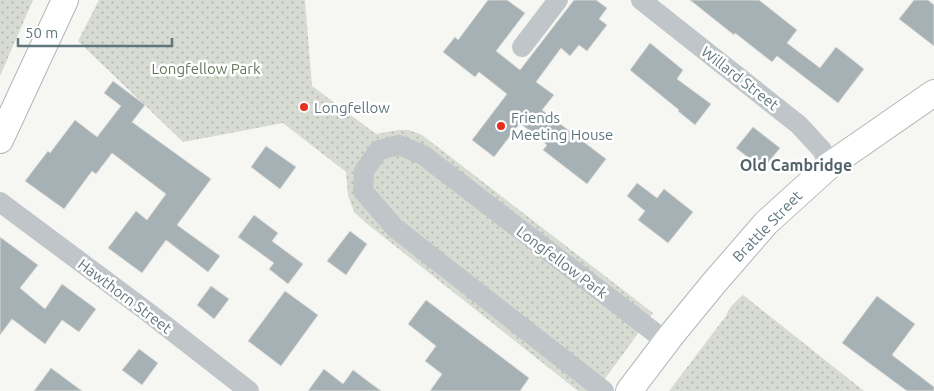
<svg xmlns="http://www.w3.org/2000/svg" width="934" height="391" font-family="Ubuntu,sans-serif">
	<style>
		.park { fill: url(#park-dots) }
		.building { fill: #a6b1b5; stroke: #d8d7d5 }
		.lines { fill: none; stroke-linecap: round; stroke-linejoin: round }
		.major-casing { stroke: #b0b7ba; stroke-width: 28 }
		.minor { stroke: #bfc5c8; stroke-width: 20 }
		.major { stroke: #fff; stroke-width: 26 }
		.poi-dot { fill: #e83021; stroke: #fff; stroke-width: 2 }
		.labels { text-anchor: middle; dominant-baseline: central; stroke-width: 5; stroke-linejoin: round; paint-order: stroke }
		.park-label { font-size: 15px; fill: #67775f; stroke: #fff }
		.street-label { font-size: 15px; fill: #60767f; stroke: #fff }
		.poi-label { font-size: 15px; fill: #60767f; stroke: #fff; text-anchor: start }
		.neighbourhood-label { font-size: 16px; font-weight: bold; fill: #52636a; stroke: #fff }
	</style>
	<defs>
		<pattern id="park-dots" width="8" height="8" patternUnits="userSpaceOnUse" patternTransform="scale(1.25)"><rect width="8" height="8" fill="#d7dbd2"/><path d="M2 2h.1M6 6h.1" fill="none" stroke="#b2b6b0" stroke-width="1.8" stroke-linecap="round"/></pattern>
	</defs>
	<rect width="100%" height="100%" fill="#f6f6f3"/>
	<path class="park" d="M0 0H33L0 76Z
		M99 0H305L312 86 376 134 398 130H409L422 135 653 313 596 391H578L366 223 354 212 348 195 346 172 283 123 183 142 78 41Z
		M743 295 864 391H669L726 316C729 307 736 301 743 295Z"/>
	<path class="building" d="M488 0H507L525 13 496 51 520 70 574 0H596L607 8 599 19 607 25 587 51 579 45 570 56 561 48 536 82 554 95 542 110 606 159 587 184 543 150 547 145 520 123 494 157 472 140 507 94 479 72 475 77 443 52 455 37 458 40Z
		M690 0H759L797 30 787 43 820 68 836 47 864 69 838 103 777 56 772 62 735 33 734 35Z
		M914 0H928L934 5V46L899 19Z
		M650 43 683 70 677 79 711 104 695 125 678 111 679 110 630 70Z
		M113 81 145 105 132 122 211 179 177 225 220 256 208 272 166 240 142 273 108 248 136 211 147 220 166 194 112 153 96 174 92 171 64 209 25 181 48 151 50 153 75 120 97 137 121 106 104 93Z
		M753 127 780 148 763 169 736 148Z
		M266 146 296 167 280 189 251 167Z
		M637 183 657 198 664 189 693 212 668 243 638 220 645 211 627 196Z
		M254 215 278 233 272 241 303 264 288 284 269 269 274 263 238 237Z
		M350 231 367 244 346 275 327 261Z
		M0 237 38 265 20 288 45 309 62 284 96 309 79 332 62 320 45 344 12 319 0 335Z
		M211 286 229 299 214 319 197 305Z
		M285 291 318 315 281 366 248 341Z
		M877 296 915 324 892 355 934 387V391H907L842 343Z
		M426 300 529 378 520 391H430L442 374 425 361 436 346 408 324Z
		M139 349 158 363 142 385 122 370Z
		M51 368 82 391H34Z
		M324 369 343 384 353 370 381 391H308Z"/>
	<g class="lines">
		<defs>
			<path id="major" d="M0 140 65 0
				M629 391 673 333 714 283 766 223 830 165 934 93"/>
		</defs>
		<use href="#major" class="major-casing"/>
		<path class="minor" d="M641 0 799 125 822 150 830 165
			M522 47 558 0
			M0 202 149 313 249 391
			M604 391 395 228 363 191 364 171 379 150 399 145 423 155 667 342"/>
		<use href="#major" class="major"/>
	</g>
	<g class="poi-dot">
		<circle cx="304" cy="107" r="5"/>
		<circle cx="501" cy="126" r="5"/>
	</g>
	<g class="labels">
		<g class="park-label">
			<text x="206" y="68">Longfellow Park</text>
		</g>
		<g class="street-label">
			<text transform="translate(740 78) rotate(38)">Willard Street</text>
			<text transform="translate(767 226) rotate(-46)">Brattle Street</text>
			<text transform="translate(562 262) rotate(37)">Longfellow Park</text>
			<text transform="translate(125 296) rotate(37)">Hawthorn Street</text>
		</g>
		<g class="poi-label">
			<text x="314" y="107">Longfellow</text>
			<text x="511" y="117">Friends<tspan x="511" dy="17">Meeting House</tspan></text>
		</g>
		<g class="neighbourhood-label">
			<text x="796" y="165">Old Cambridge</text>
		</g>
	</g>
	<path d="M18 38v8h154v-8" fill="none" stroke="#60767f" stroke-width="2.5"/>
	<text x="25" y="38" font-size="15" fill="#60767f" stroke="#ffffff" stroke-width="4" paint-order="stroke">50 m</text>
</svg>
